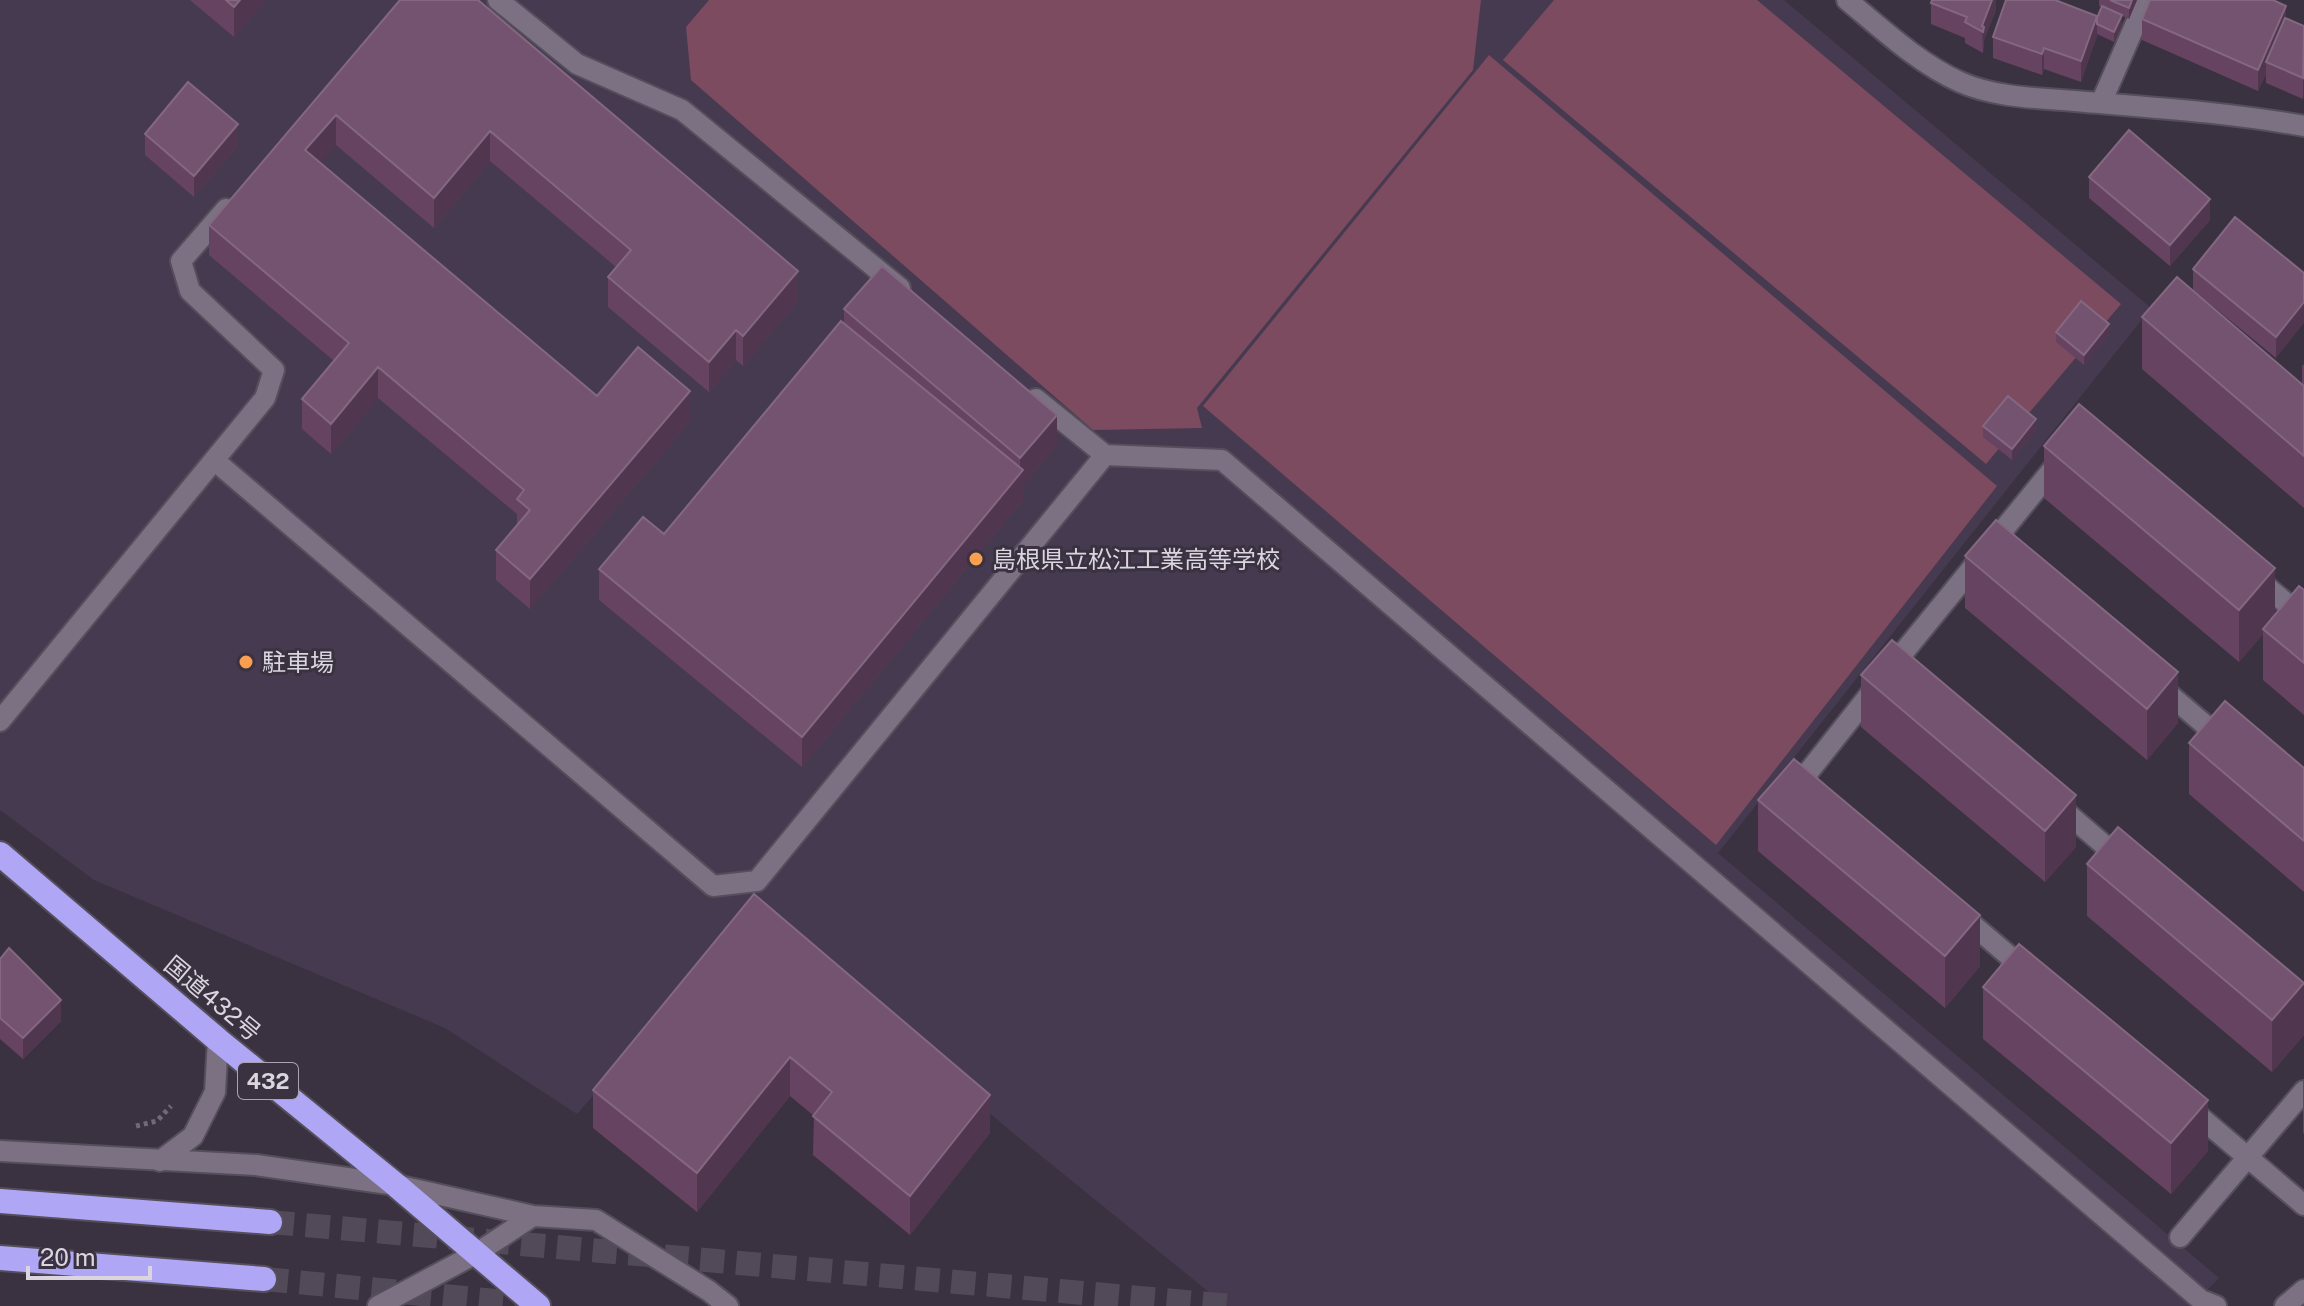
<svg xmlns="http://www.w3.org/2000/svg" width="2304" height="1306" font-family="'Public Sans','Noto Sans JP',sans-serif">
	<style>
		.built { fill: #463a50 }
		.green { fill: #7c4b60 }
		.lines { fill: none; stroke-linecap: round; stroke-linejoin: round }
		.highway-tunnel { stroke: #524a59; stroke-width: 24; stroke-dasharray: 24 12; stroke-linecap: butt }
		.minor-casing { stroke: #554e5b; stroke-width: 24 }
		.highway-casing { stroke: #554e5b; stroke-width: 28 }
		.path { stroke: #706976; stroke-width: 5; stroke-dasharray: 4 4; stroke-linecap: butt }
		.minor { stroke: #7b7183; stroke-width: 20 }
		.highway { stroke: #afa7f6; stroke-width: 24 }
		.wall { fill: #674362 }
		.shaded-wall { fill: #50364f }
		.building { fill: #735370; stroke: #846781; stroke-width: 2 }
		.poi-dot { fill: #fa9f4f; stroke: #3a3241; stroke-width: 3 }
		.labels { text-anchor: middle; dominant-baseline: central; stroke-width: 6; stroke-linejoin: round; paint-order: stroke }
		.shield { fill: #3a3241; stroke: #aba4b0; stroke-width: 2 }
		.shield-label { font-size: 22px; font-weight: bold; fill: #dbd5df }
		.poi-label { font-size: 24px; fill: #dbd5df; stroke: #3a3241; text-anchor: start }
		.street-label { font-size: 24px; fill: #dbd5df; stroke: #3a3241 }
	</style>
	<rect width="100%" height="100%" fill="#3a3241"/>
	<path class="built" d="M0 0H1784L2151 308 1718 853 2219 1278 2191 1306H1226L1013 1133 864 1005 752 914 577 1114 445 1028 94 880 0 810Z"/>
	<path class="green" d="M709 0H1481L1473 70 1197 408 1202 428 1093 430 691 80 686 27Z
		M1554 0H1757L2121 304 1986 464 1503 60Z
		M1489 55 1997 486 1716 845 1203 406Z"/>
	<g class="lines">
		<path class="highway-tunnel" d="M270 1222 1232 1306
			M264 1279 548 1306"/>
		<defs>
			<path id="minor" d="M498 0 577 64 682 110 900 288
				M1847 0C1882 29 1918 63 1960 82 1998 99 2045 98 2086 102 2159 108 2232 113 2304 126
				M2101 103 2146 0
				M1036 399 1105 455 1222 460 2201 1300 2216 1306
				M214 460 713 886 757 881 1105 455
				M2255 577 2304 618
				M2157 684 2224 741
				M0 721 265 398 274 370 190 291 181 261 226 209
				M1815 791 1802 780 1894 664 2061 459
				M2054 802 2124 862
				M1961 915 2028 972
				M2187 1106 2304 1205
				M0 1151 256 1165 396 1185 533 1216
				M160 1161 193 1136 215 1092 218 1040
				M2180 1237 2304 1091
				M378 1306 477 1253 533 1216 596 1220 709 1291 728 1306
				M2285 1306 2304 1290"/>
			<path id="highway" d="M0 854 218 1040 396 1185 538 1306
				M0 1201 270 1222
				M0 1258 264 1279"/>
		</defs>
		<use href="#minor" class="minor-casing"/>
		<use href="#highway" class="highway-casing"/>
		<path class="path" d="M136 1126 157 1121 171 1106"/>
		<use href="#minor" class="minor"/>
		<use href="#highway" class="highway"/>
	</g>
	<path class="wall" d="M190 0H266L234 37Z
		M400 0 798 301 743 366 736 360 709 392 608 307V277L616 267 490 161 434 228 336 145 320 163 597 396 690 421 530 609 496 580V550L517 525V514L378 398 331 454 302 429V399L334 361 209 255V225Z
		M1996 0V10L1984 40 1983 53 1965 43V38L1931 24V3Z
		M2060 0V3L2097 18 2102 7 2099 6V0H2137L2129 19 2122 16V26L2114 42 2097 34 2081 82 2044 69 2042 75 1993 58V37Z
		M2142 19H2286L2304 26 2303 99 2266 83V74L2258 91 2142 40Z
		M145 134 238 145 194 197 145 155Z
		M2089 177 2210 220 2170 266 2089 198Z
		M2193 269 2304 273 2276 358 2193 290Z
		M844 309 1057 445 1023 485V500L802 767 599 600V569L664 534 844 324Z
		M2142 317 2302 385V366L2304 364V508L2142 369Z
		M2056 332 2109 335 2084 365 2056 342Z
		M1983 426 2036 430 2012 460 1983 437Z
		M2044 446 2275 614 2304 590V715L2263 680V634L2239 662 2044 498Z
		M1965 556 2178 723 2147 760 1965 608Z
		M1861 675 2076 847 2045 882 1861 727Z
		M2189 743 2304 768V892L2189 794Z
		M1758 800 1980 966 1945 1008 1758 851Z
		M2087 864 2304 1035 2272 1072 2087 916Z
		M754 894 990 1133 910 1235 813 1155 814 1116 790 1096 697 1212 593 1128V1090Z
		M0 959 61 1021 23 1059 0 1039Z
		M1983 987 2208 1151 2171 1194 1983 1039Z
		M2304 1080V1134L2303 1133V1081Z"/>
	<path class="shaded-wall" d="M240 0H266L234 37V7Z
		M1992 0H1996V10L1984 40 1983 53 1982 26Z
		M2132 0H2137L2129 19V8Z
		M2286 6V27L2266 62V74L2258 91V70Z
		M2122 15V26L2114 42V32Z
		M2097 16V37L2081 82V61Z
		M2044 48V69L2042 75V54Z
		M2304 75V96L2303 99V78Z
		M336 115V145L305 181V150Z
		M238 124V145L194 197V176Z
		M490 131V161L434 228V198Z
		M2210 199V220L2170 266V245Z
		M798 271V301L743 366V336Z
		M2304 302V323L2276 358V337Z
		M2109 324V335L2084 365V355Z
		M736 330V360L709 392V362Z
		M378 367V398L331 454V424Z
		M690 391V421L530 609V579Z
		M1057 415V445L1023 485V500L802 767V737L1020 473V458Z
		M2036 419V430L2012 460V449Z
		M2275 568V620L2263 629V634L2239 662V610Z
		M2178 672V723L2147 760V709Z
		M2076 795V847L2045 882V831Z
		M1980 915V966L1945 1008V956Z
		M2304 983V1035L2272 1072V1020Z
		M61 1000V1021L23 1059V1038Z
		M790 1057V1096L697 1212V1173Z
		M990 1095V1133L910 1235V1196Z
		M2208 1100V1151L2171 1194V1143Z"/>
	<path class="building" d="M226 0H240L234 7Z
		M400 0H478L798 271 743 336 736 330 709 362 608 277 631 250 490 131 434 198 336 115 305 150 597 396 638 347 690 391 530 579 496 550 530 510 517 499 524 490 378 367 331 424 302 399 349 343 209 225Z
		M1932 0H1992L1982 26 1984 27 1983 32 1965 22 1967 17 1931 3Z
		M2006 0H2055L2097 16 2081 61 2044 48 2042 54 1993 37Z
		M2110 0H2132L2129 8Z
		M2150 0H2273L2286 6 2258 70 2142 19Z
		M2102 6 2122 15 2114 32 2097 24V18Z
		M2285 18 2304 26 2303 78 2266 62Z
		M188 82 238 124 194 176 145 134Z
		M2129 130 2210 199 2170 245 2089 177Z
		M2235 217 2304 273V302L2276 337 2193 269Z
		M882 266 1057 415 1020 458 844 309Z
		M2177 277 2304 386V456L2142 317Z
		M2081 301 2109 324 2084 355 2056 332Z
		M841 321 1023 470 802 737 599 569 643 517 664 534Z
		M2008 396 2036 419 2012 449 1983 426Z
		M2079 404 2275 568 2239 610 2044 446Z
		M1996 520 2178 672 2147 709 1965 556Z
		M2299 586 2304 590V663L2263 629Z
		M1892 640 2076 795 2045 831 1861 675Z
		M2225 701 2304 768V841L2189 743Z
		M1794 759 1980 915 1945 956 1758 800Z
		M2118 827 2304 983 2272 1020 2087 864Z
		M754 894 990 1095 910 1196 813 1116 832 1092 790 1057 697 1173 593 1090Z
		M2019 944 2208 1100 2171 1143 1983 987Z
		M9 948 61 1000 23 1038 0 1018V959Z"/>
	<g class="poi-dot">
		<circle cx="976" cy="559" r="8"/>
		<circle cx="246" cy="662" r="8"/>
	</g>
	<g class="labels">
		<rect class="shield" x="238" y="1063" width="60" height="36" rx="6"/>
		<g class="shield-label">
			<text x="268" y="1081">432</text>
		</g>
		<g class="poi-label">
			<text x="992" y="559">島根県立松江工業高等学校</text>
			<text x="262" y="662">駐車場</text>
		</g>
		<g class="street-label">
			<text transform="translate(213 998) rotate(40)">国道432号</text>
		</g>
	</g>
	<path d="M28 1266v12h122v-12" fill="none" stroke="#dbd5df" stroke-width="4"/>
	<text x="40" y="1266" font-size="24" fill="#dbd5df" stroke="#3a3241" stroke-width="6" paint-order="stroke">20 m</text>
</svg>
